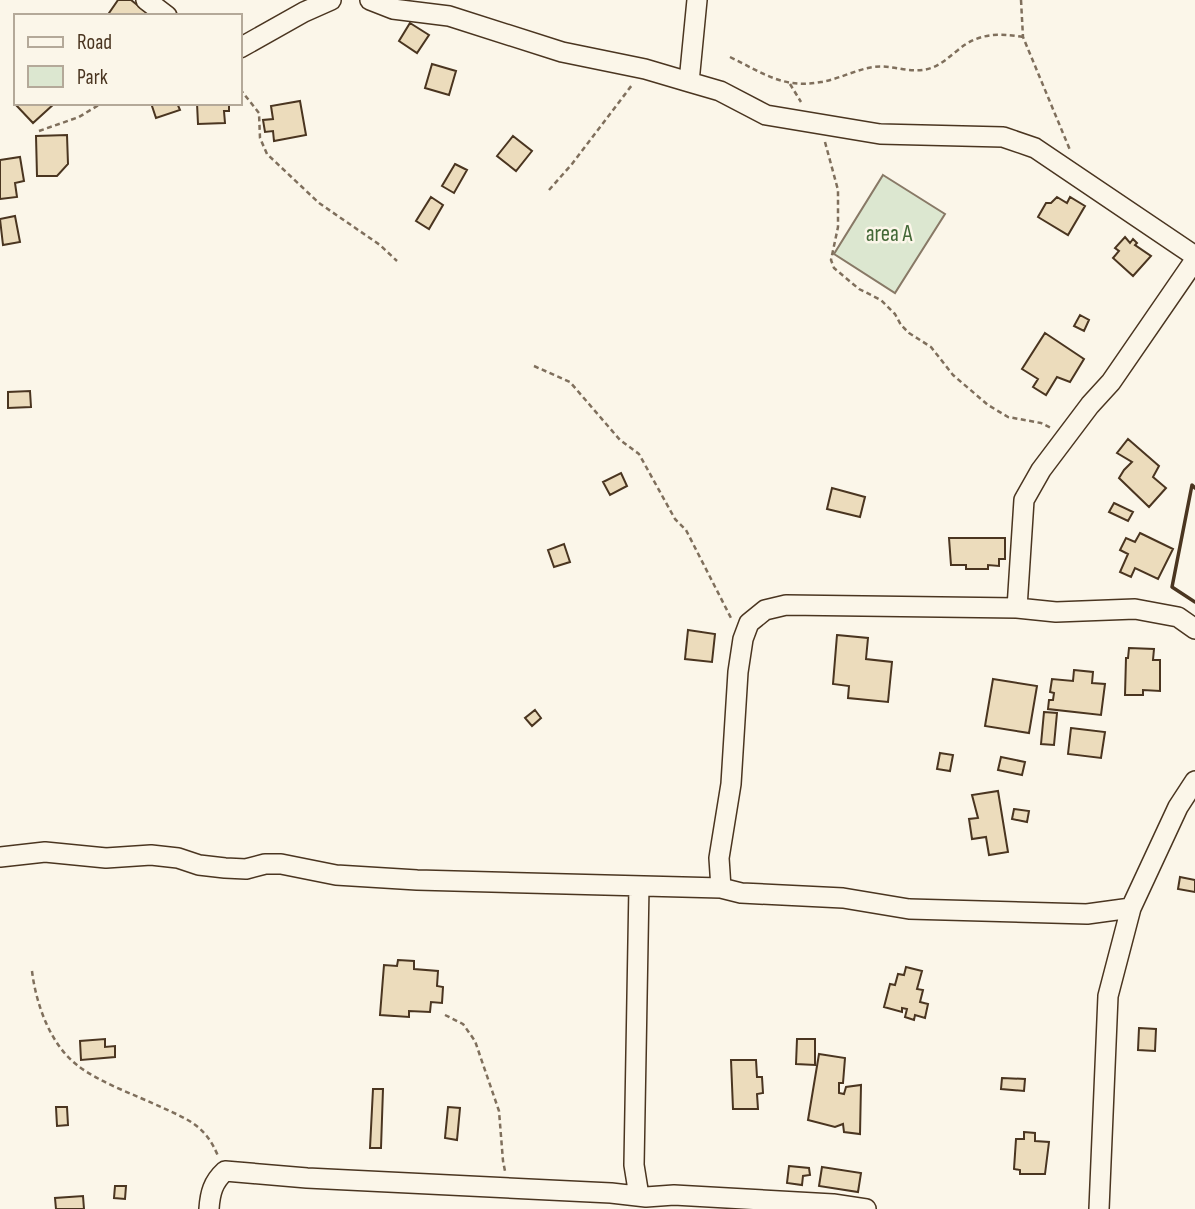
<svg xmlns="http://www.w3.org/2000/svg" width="1195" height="1209" font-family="'Sofia Sans Condensed',sans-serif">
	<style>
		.green { fill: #dce7d0; stroke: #887966; stroke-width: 2 }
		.building { fill: #ecdcbc; stroke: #4a3520; stroke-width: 2 }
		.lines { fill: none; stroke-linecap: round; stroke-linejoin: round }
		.minor-casing { stroke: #4a3520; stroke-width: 22 }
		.path { stroke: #7f6f5c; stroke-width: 2.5; stroke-dasharray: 5 3.5; stroke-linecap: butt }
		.minor { stroke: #fbf6e9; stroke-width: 19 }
		.wall { stroke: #4a3520; stroke-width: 3.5 }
		.labels { text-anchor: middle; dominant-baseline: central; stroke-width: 5; stroke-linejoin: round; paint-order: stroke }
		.park-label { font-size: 23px; fill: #436837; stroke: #fbf6e9 }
	</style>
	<rect width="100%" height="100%" fill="#fbf6e9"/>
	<path class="green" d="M883 175 945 214 895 293 834 254Z"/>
	<path class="building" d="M118 0H131L151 16H107Z
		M410 23 429 35 417 53 399 41Z
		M432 64 456 71 449 95 425 88Z
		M300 101 306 135 274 141 273 131 265 132 263 120 273 119 271 106Z
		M16 103H55L33 123 15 104Z
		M151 103H177L180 110 156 118Z
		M197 103H229V111H224L225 123 198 124Z
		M67 135 68 164 57 176H37L36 136Z
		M513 136 532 151 516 171 497 156Z
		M20 157 24 181 15 183 17 197 0 199V160Z
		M455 164 467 170 454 193 442 186Z
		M431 197 443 205 429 229 416 221Z
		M1057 197 1067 203 1070 197 1085 206 1068 235 1038 217 1046 203H1051Z
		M15 216 20 242 3 245 0 219Z
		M1125 237 1130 243 1133 239 1137 243 1135 245 1151 256 1133 276 1113 258 1119 251 1115 248Z
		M1080 315 1089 320 1084 331 1074 326Z
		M1045 333 1084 359 1070 382 1057 377 1046 395 1033 387 1038 379 1022 369Z
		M30 391 31 407 8 408V392Z
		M1128 439 1159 466 1153 477 1166 488 1149 507 1119 478 1124 470 1132 462 1117 453Z
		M621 473 627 486 610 495 603 482Z
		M832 488 865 497 860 517 827 509Z
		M1114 503 1133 512 1128 521 1109 512Z
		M1140 533 1173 549 1158 579 1135 568 1131 577 1120 572 1128 554 1120 550 1126 538 1135 542Z
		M949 538H1005V559H999V566L988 565V569H966V565H951Z
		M564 544 570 562 554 567 548 550Z
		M688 630 715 634 712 662 685 659Z
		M837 635 868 638 866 659 892 662 888 702 848 698 849 686 833 684Z
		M1129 648 1154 649 1153 660H1160V691L1143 690V695H1125L1126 658H1128Z
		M1074 670 1093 672 1092 683 1105 684 1101 715 1048 709 1049 700H1053L1054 693 1050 692 1052 679 1073 681Z
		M993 679 1037 686 1029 733 985 726Z
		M535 710 541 718 532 726 525 718Z
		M1044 712 1057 713 1054 745 1041 744Z
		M1071 728 1105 732 1101 758 1068 754Z
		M940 753 953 755 950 771 937 769Z
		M1001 757 1025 762 1022 775 998 770Z
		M998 791 1008 852 989 855 986 837 972 839 969 819 978 818 972 795Z
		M1014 809 1029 811 1027 822 1012 819Z
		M1180 877 1195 880V892L1178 889Z
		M398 960 414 961V969L438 971 437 986 443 987 442 1003 431 1002 430 1012 409 1011V1017L380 1015 384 965 397 966Z
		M906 967 922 971 917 989 923 990 920 1002 928 1004 925 1018 915 1015 914 1020 905 1017 907 1009 902 1008V1012L884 1007 890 984 895 985 898 974 904 975Z
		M1139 1028 1156 1029 1155 1051 1138 1050Z
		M105 1039V1047L115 1046V1057L81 1060 80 1041Z
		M797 1039H815V1065L796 1064Z
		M819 1054 845 1058 843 1083H839V1093L844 1094 846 1087 861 1085 860 1134 844 1132 843 1124 835 1127 808 1120Z
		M731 1060H756L757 1077H762L763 1093 757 1094 758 1109H733Z
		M1002 1078 1025 1079 1024 1091 1001 1089Z
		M373 1089H383L381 1148H370Z
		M56 1107H67L68 1125 57 1126Z
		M448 1107 460 1108 457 1140 445 1138Z
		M1024 1132 1035 1133V1141L1049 1142 1045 1174H1020V1170L1014 1169 1016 1139H1024Z
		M789 1166 809 1168 810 1175 803 1176 802 1185 787 1183Z
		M822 1167 861 1173 858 1192 819 1186Z
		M115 1186H126L125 1199 114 1198Z
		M83 1196 84 1209H56L55 1198Z"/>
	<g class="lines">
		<defs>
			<path id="minor" d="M146 0 167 16
				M370 0 393 9 449 16 562 52 645 69 689 82 720 91 766 115 880 134 1003 137 1035 148 1195 256
				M240 48 304 12 331 0
				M689 82 697 0
				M1017 608 1024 500 1041 470 1090 405 1111 382 1195 260
				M0 857 45 852 106 858 151 855 178 858 199 865 225 868 246 869 265 864H281L336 875 417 880 721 888 741 893 843 898 909 909 1087 914 1131 908
				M721 888 719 858 731 784 738 672 743 639 749 623 765 610 786 605 1017 608 1056 612 1135 609 1178 617 1195 629
				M639 1196 634 1165 639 886
				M209 1209C210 1193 213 1182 225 1171L307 1178 611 1193 646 1197 674 1195 833 1204 866 1209
				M1099 1209 1108 996 1131 908 1178 807 1195 781"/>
		</defs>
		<use href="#minor" class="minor-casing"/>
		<path class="path" d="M1021 0 1023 37 1070 150
			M730 57C763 73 783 89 821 82 839 79 855 70 873 67 893 64 912 75 931 68 942 64 949 57 958 50 978 33 998 33 1023 37
			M790 84 801 102
			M240 89 259 113 260 138 267 154 319 203 380 245 397 261
			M39 131 79 117 102 103
			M825 142 838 190V227L831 260 834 268 859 289 881 300 895 314 901 325 909 333 931 347 953 375 988 405 1008 417 1041 423 1051 428
			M549 190 572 164 632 85
			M534 366 570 382 620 440 639 454 675 519 686 530 731 618
			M32 971C36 1004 50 1044 77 1065 98 1082 138 1096 163 1108 190 1120 206 1127 218 1156
			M445 1015 463 1024 475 1041 499 1111 503 1161 505 1171"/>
		<use href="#minor" class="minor"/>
		<path class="wall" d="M1195 488 1192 485 1172 587 1195 602"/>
	</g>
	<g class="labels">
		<g class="park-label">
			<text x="889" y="234">area A</text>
		</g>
	</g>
	<rect x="14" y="14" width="228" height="91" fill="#fbf6e9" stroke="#b4a999" stroke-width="2"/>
	<rect x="28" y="37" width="35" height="10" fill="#fbf6e9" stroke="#b4a999" stroke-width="2"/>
	<text x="77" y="49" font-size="21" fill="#4a3520">Road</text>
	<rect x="28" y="66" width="35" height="21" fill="#dce7d0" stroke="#b4a999" stroke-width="2"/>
	<text x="77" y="84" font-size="21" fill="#4a3520">Park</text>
</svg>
